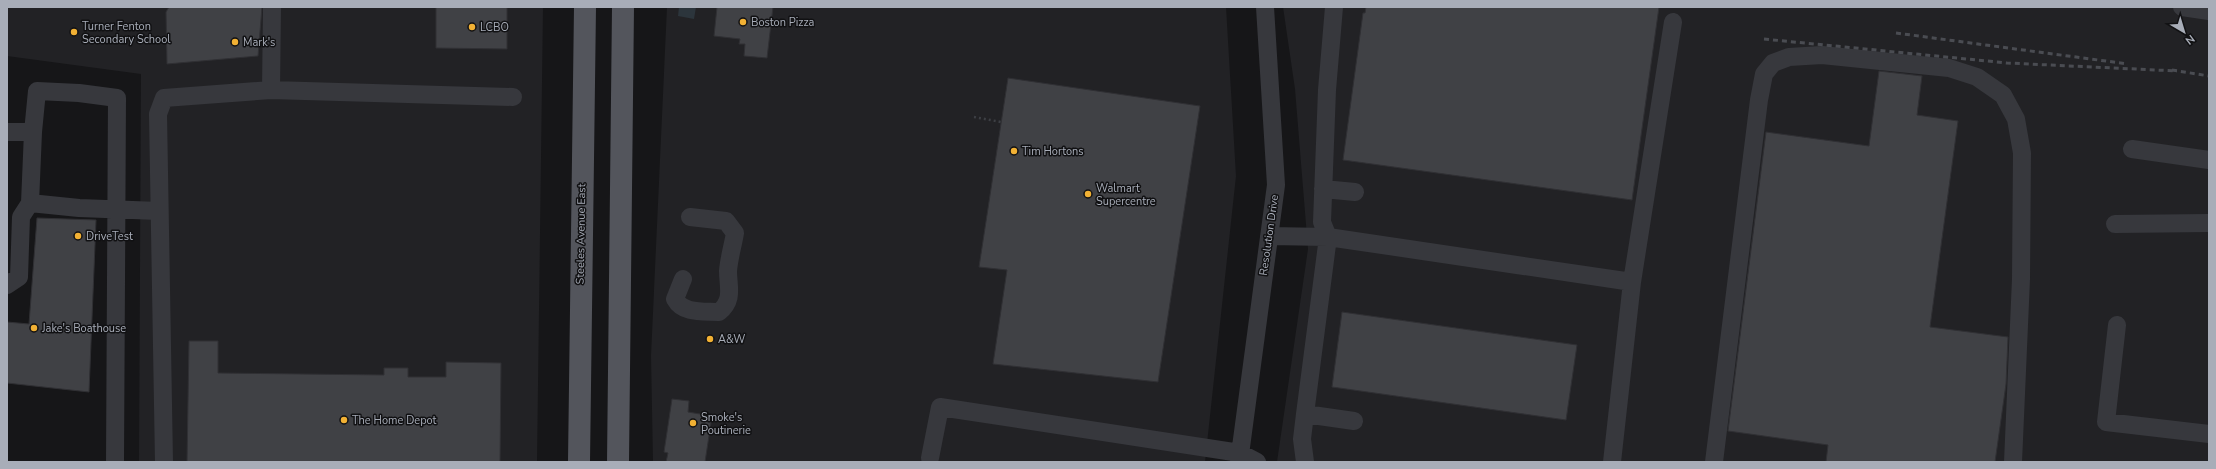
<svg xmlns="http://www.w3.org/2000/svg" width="2216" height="469" font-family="'Nunito Sans',sans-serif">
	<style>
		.built { fill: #222225 }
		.water { fill: #2c353c }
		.building { fill: #404145; stroke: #303034 }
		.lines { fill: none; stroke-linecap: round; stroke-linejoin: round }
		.path { stroke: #3d3f44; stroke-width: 2.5; stroke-dasharray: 2 3; stroke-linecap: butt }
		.minor { stroke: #37383d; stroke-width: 18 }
		.major { stroke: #53555c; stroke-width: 22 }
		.rail { stroke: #4a4c52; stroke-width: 3; stroke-dasharray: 5 4; stroke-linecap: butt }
		.poi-dot { fill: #f2b134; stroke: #111113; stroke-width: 1.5 }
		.labels { text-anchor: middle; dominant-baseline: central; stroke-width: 3; stroke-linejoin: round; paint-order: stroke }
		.poi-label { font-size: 11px; fill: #a8adb8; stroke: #111113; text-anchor: start }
		.street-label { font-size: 11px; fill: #a8adb8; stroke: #111113 }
	</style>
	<rect width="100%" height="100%" fill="#161618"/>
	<path class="built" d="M7 7H543L537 462H139L141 74 7 56Z
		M667 7H1226L1236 176 1205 462H653L651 356Z
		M1283 7H2209V462H1277L1308 249 1295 89Z"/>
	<path class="water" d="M679 7H696L694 19 678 16Z"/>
	<path class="building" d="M169 7H262L258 56 167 64 166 12Z
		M436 7H507V49L436 48Z
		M717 7H773L767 58 744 56 745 44H739L740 39 714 36Z
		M1366 7H1659L1632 200 1343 160 1363 13H1365Z
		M1879 71 1922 76 1917 115 1958 121 1930 327 2008 337 2006 384 1995 462H1826L1828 445 1728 431 1766 132 1869 146Z
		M1008 78 1200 106 1158 382 993 364 1007 270 979 267Z
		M37 218 96 220 89 392 7 383V322L29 324Z
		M1342 312 1577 345 1566 420 1332 387Z
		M189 341H218V373L384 375V368H408V377H446V362L501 363 500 462H187Z
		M672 399 689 401 688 412 712 416 705 462H666L668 453 664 452Z"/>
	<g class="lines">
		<path class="path" d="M974 117 1001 122"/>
		<path class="minor" d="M2182 7 2209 11
			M271 90 272 7
			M7 132H33L30 203 21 217 19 277 7 285
			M33 132 37 91 79 93 117 98 115 462
			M2132 149 2209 160
			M1323 189 1355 192
			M30 203 79 208 159 211
			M2115 224 2209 223
			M1269 236 1328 237 1632 282
			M683 279 675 299C683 314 703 311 719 312 734 300 728 287 728 271 729 258 733 245 735 233L726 221 690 217
			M2117 325 2106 422 2209 434
			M1305 414 1354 421
			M930 458 940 407 1240 453 1257 462
			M164 462 158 114 164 98 271 90 513 97
			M1239 462 1276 185 1265 7
			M1305 462 1302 439 1305 414 1328 237 1322 222 1327 90 1334 7
			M1612 462 1632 282 1673 22
			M1714 462 1759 100 1764 74 1773 63 1789 57 1822 55 1949 68 1977 77 2003 95 2016 119 2022 153 2021 279 2013 462"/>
		<path class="major" d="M579 462 585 7
			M618 462 623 7"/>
		<path class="rail" d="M1896 33 2128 64
			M1764 39 2007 63 2177 71
			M2172 70 2209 76"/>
	</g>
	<g class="poi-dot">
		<circle cx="743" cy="22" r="4"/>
		<circle cx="472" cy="27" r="4"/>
		<circle cx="74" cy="32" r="4"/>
		<circle cx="235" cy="42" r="4"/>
		<circle cx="1014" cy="151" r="4"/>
		<circle cx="1088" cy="194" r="4"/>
		<circle cx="78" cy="236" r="4"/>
		<circle cx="34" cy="328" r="4"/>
		<circle cx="710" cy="339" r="4"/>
		<circle cx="344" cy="420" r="4"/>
		<circle cx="693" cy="423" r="4"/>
	</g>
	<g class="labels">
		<g class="poi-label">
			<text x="751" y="22">Boston Pizza</text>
			<text x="82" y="26">Turner Fenton<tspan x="82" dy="13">Secondary School</tspan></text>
			<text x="480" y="27">LCBO</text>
			<text x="243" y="42">Mark's</text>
			<text x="1022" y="151">Tim Hortons</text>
			<text x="1096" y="188">Walmart<tspan x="1096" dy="13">Supercentre</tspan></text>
			<text x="86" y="236">DriveTest</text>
			<text x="42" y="328">Jake's Boathouse</text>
			<text x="718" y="339">A&amp;W</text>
			<text x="701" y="417">Smoke's<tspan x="701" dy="13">Poutinerie</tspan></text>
			<text x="352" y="420">The Home Depot</text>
		</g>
		<g class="street-label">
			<text transform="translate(581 234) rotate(-89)">Steeles Avenue East</text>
			<text transform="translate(1269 235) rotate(-82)">Resolution Drive</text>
		</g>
	</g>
	<rect width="2216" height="469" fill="none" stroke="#a8adb8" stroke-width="16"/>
	<g transform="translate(2184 32) rotate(142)" stroke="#111113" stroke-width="3" paint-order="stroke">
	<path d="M0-3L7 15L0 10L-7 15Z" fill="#a8adb8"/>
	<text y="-6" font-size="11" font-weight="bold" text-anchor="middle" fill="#a8adb8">N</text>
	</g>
</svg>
